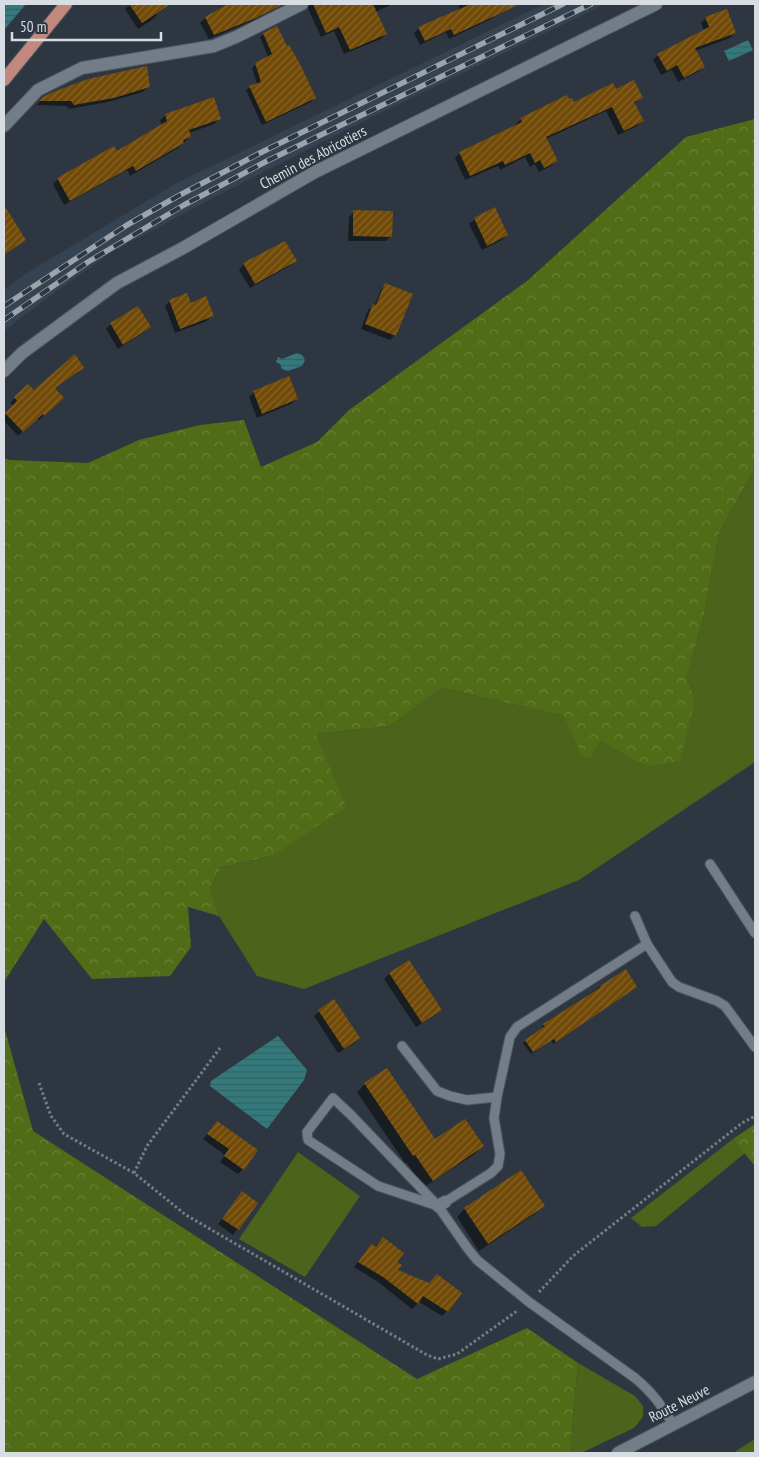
<svg xmlns="http://www.w3.org/2000/svg" width="759" height="1457" font-family="'PT Sans Narrow',sans-serif">
	<style>
		.built { fill: #344251 }
		.green { fill: #4b631b }
		.forest { fill: url(#forest-crowns) }
		.water { fill: url(#water-rules) }
		.shadow { fill: #0007 }
		.building { fill: url(#building-hatch) }
		.lines { fill: none; stroke-linecap: round; stroke-linejoin: round }
		.service-casing { stroke: #4c545c; stroke-width: 11 }
		.minor-casing { stroke: #4c545c; stroke-width: 14 }
		.tertiary-casing { stroke: #4c545c; stroke-width: 14 }
		.primary-casing { stroke: #4c545c; stroke-width: 14 }
		.path { stroke: #747c84; stroke-width: 3; stroke-dasharray: 2.5 2.5; stroke-linecap: butt }
		.service { stroke: #727d88; stroke-width: 9 }
		.minor { stroke: #727d88; stroke-width: 12 }
		.tertiary { stroke: #727d88; stroke-width: 12 }
		.primary { stroke: #c2887d; stroke-width: 12 }
		.rail-casing { stroke: #9ca3ab; stroke-width: 5.5 }
		.rail { stroke: #2e3741; stroke-width: 4; stroke-dasharray: 11; stroke-linecap: butt }
		.labels { text-anchor: middle; dominant-baseline: central; stroke-width: 4; stroke-linejoin: round; paint-order: stroke }
		.street-label { font-size: 15px; fill: #d7dde3; stroke: #2e3741 }
	</style>
	<defs>
		<pattern id="forest-crowns" width="20" height="18" patternUnits="userSpaceOnUse" patternTransform="scale(1.25)"><rect width="20" height="18" fill="#516c16"/><path d="M2 6a3 3 0 1 1 6 0M12 15a3 3 0 1 1 6 0" fill="none" stroke="#698138"/></pattern>
		<pattern id="water-rules" width="6" height="5" patternUnits="userSpaceOnUse" patternTransform="scale(1.25)"><rect width="6" height="5" fill="#34797c"/><path d="M0 2.5h6" fill="none" stroke="#396063"/></pattern>
		<pattern id="building-hatch" width="6" height="6" patternUnits="userSpaceOnUse" patternTransform="scale(1.25)"><rect width="6" height="6" fill="#724a07"/><path d="M-1 1l2-2M0 6l6-6M5 7l2-2" fill="none" stroke="#85642b"/></pattern>
	</defs>
	<rect width="100%" height="100%" fill="#2e3741"/>
	<path class="built" d="M544 4H605L356 125 213 198 110 253 50 296 4 331V290L25 274 177 183Z"/>
	<path class="green" d="M755 468V762L579 880 304 989 257 976 219 916 210 888 221 867 272 856 316 734 390 726 442 688 564 716 591 758 601 741 629 758 695 700 687 677 704 615 719 533Z
		M733 1139 745 1153 656 1226 642 1227 631 1218Z
		M298 1152 360 1196 305 1277 239 1239Z
		M578 1363 635 1396 643 1406V1417L634 1428 581 1453H570Z
		M755 1439V1453H733Z"/>
	<path class="forest" d="M755 119V468L719 533 704 615 687 677 695 700 680 761 648 766 629 758 601 741 591 758 582 756 564 716 442 688 390 726 316 734 346 807 272 856 221 867 210 888 219 916 188 907 191 947 170 976 92 979 44 919 4 982V458L9 460 88 463 139 440 200 425 244 420 261 467 317 442 349 410 527 281 686 137Z
		M4 1026 33 1131 417 1379 527 1328 578 1363 570 1453H4Z
		M755 1124V1166L733 1139Z"/>
	<path class="water" d="M4 4H26L4 30Z
		M748 40 753 50 729 61 724 51Z
		M297 353 302 355 305 360 302 366 288 371 282 369 280 364 276 362 278 357 282 359Z
		M278 1036 307 1070 304 1080 267 1129 210 1086 211 1081Z"/>
	<path class="shadow" d="M131 4H172L156 14 157 15 152 20 138 29 125 9Z
		M233 4H283L250 22 209 39 200 23 205 18Z
		M306 4H332L337 16 360 4H393L375 12 386 34 381 39 344 54 334 31 321 37Z
		M458 4H491L496 14 491 19 449 39 446 32 420 45 414 33 419 28 460 10Z
		M706 18 735 32 730 38 695 51 703 67 698 72 678 82 672 70 661 75 653 60 658 55 704 31 701 23Z
		M264 34 315 98 311 102 262 125 246 90 250 87 257 84 252 68 256 64 268 57 260 37Z
		M148 87 143 92 108 102 69 109 66 106 36 105 44 98Z
		M615 90 641 98 634 104 642 121 637 126 618 135 606 111 546 139 556 161 551 166 539 172 535 164 530 167 525 157 500 170 498 166 465 180 455 158 460 153 516 126V124L521 119Z
		M166 115 219 119 214 124 189 133 190 137 178 148 130 176 127 170 64 205 53 184 58 179 116 153 162 126 160 120Z
		M4 207 24 240 19 245 4 255Z
		M354 212 391 236 386 241H348L349 217Z
		M475 219 507 235 502 240 482 250 469 224Z
		M295 261 290 266 250 288 239 270 244 264Z
		M386 284 395 335 390 340 361 329 368 310 374 306 381 290Z
		M170 301 191 304 212 316 207 321 175 333 165 306Z
		M111 324 149 327 144 332 118 349 106 329Z
		M83 368 78 373 54 388 58 403 39 420 37 418 18 436 4 421V416L14 406 10 403 28 385 34 392Z
		M254 392 297 399 291 404 257 418 249 397Z
		M409 962 440 1010 435 1015 416 1027 384 979 389 974Z
		M601 986 636 987 553 1044 551 1040 531 1054 523 1043 526 1041 543 1029 542 1027 544 1025Z
		M319 1011 359 1038 354 1043 338 1053 314 1016Z
		M365 1084 435 1140 482 1146 475 1154 424 1187 406 1162 405 1163 357 1092Z
		M217 1122 243 1169 238 1174 220 1162 225 1155 203 1139Z
		M520 1172 543 1206 535 1214 479 1251 457 1217 464 1209Z
		M242 1193 257 1203 233 1235 218 1224Z
		M383 1239 396 1262V1270L447 1311 442 1316 419 1302 412 1309 378 1282 354 1267 366 1251 375 1248Z"/>
	<path class="building" d="M129 4H171L142 23Z
		M228 4H284L256 18 214 35 205 17Z
		M313 4H373L387 34 350 50 339 27 326 33Z
		M471 4H520L454 35 451 29 425 41 418 27Z
		M727 9 736 33 695 48 705 67 684 78 677 65 667 71 657 54 709 27 705 17Z
		M277 26 287 46 289 45 301 66 316 98 266 122 249 86 261 82 255 63 272 54 263 33Z
		M147 66 150 87 114 98 74 105 71 101H39L43 97 53 92 88 79Z
		M634 80 643 98 634 102 644 121 624 131 612 107 546 137 558 161 544 168 540 160 535 163 530 153 505 165 503 161 470 176 459 152 522 122 520 118 567 95 569 99 572 98 574 102 613 83 616 89Z
		M214 97 221 119 189 130 191 137 183 140 184 143 136 171 133 166 70 201 57 178 114 146 117 151 167 121 165 114Z
		M4 205 26 240 4 255Z
		M495 207 508 235 487 246 474 218Z
		M353 210 393 211 392 237 353 236Z
		M285 241 297 261 255 284 243 263Z
		M385 283 413 294 396 336 365 324 373 304 376 305Z
		M187 293 191 303 206 296 214 316 180 329 169 300Z
		M138 306 151 327 123 345 110 323Z
		M75 354 84 368 55 388 64 398 44 416 43 414 23 432 5 413 17 401 14 397 28 384 34 390Z
		M289 376 298 399 262 414 253 391Z
		M409 960 442 1010 422 1023 389 973Z
		M626 969 637 987 556 1042 554 1039 533 1052 525 1040 545 1026 543 1024 601 987 600 986Z
		M334 999 360 1038 344 1049 318 1010Z
		M387 1068 435 1139 465 1119 484 1146 433 1181 415 1155 413 1156 364 1083Z
		M217 1121 258 1150 244 1170 224 1156 229 1149 207 1134Z
		M521 1170 545 1206 488 1244 464 1208Z
		M242 1191 258 1203 239 1230 222 1219Z
		M383 1237 404 1253 397 1262 402 1265 398 1270 429 1283 437 1274 462 1293 448 1312 423 1296 418 1304 383 1277 358 1262 371 1244 376 1247Z"/>
	<g class="lines">
		<defs>
			<path id="service" d="M710 864 755 933
				M635 916 647 944 672 982 679 987 717 1001 725 1006 755 1047
				M402 1046 437 1091 450 1096 467 1100 497 1097
				M445 1202 491 1173 498 1166 500 1154 494 1118 497 1097 510 1037 517 1027 647 944
				M438 1206 378 1186 308 1140 307 1132 333 1098 352 1116 438 1206 468 1249 477 1260 529 1302 635 1378C654 1394 660 1404 673 1424"/>
			<path id="minor" d="M4 126 38 90 82 68 214 46 236 37 302 4
				M4 371 22 353 117 283 183 248 315 172 656 4
				M438 1206 445 1202"/>
			<path id="tertiary" d="M618 1453 755 1382"/>
			<path id="primary" d="M4 80 66 4"/>
		</defs>
		<use href="#service" class="service-casing"/>
		<use href="#minor" class="minor-casing"/>
		<use href="#tertiary" class="tertiary-casing"/>
		<use href="#primary" class="primary-casing"/>
		<path class="path" d="M39 1083 51 1116 64 1134 134 1173 186 1215 427 1355 438 1359 457 1354 517 1311
			M134 1173 147 1146 220 1048
			M539 1292 573 1256 742 1123 755 1116"/>
		<use href="#service" class="service"/>
		<use href="#minor" class="minor"/>
		<use href="#tertiary" class="tertiary"/>
		<use href="#primary" class="primary"/>
		<defs>
			<path id="rail" d="M4 306 127 225 178 196 262 152 563 4
				M4 320 88 262 184 205 267 161 591 4"/>
		</defs>
		<use href="#rail" class="rail-casing"/>
		<use href="#rail" class="rail"/>
	</g>
	<g class="labels">
		<g class="street-label">
			<text transform="translate(313 157) rotate(-28)">Chemin des Abricotiers</text>
			<text transform="translate(679 1403) rotate(-27)">Route Neuve</text>
		</g>
	</g>
	<rect width="759" height="1457" fill="none" stroke="#d7dde3" stroke-width="10"/>
	<path d="M12 32v8h149v-8" fill="none" stroke="#d7dde3" stroke-width="2.5"/>
	<text x="20" y="32" font-size="15" fill="#d7dde3" stroke="#2e3741" stroke-width="4" paint-order="stroke">50 m</text>
</svg>
